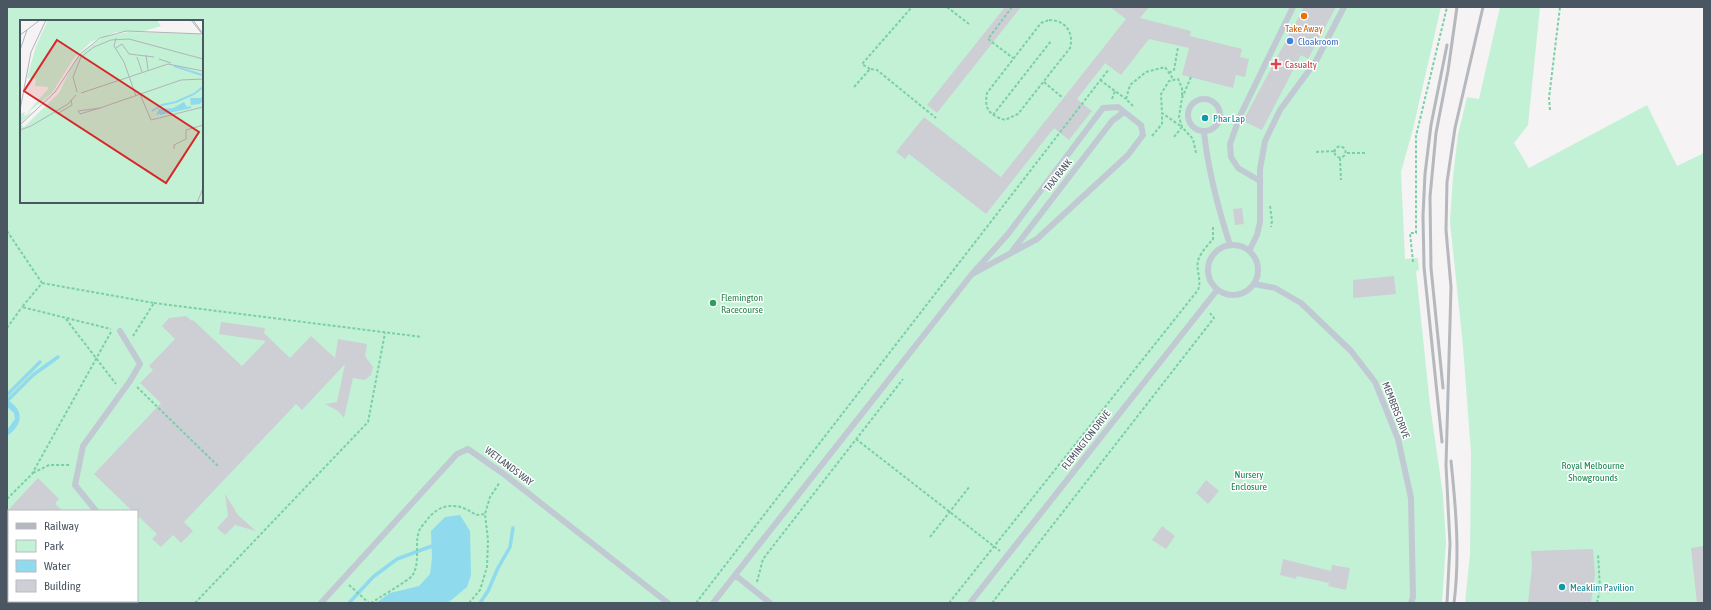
<svg xmlns="http://www.w3.org/2000/svg" width="1711" height="610" font-family="'Asap Condensed',sans-serif">
	<style>
		.green { fill: #c3f1d5; fill-rule: evenodd }
		.water { fill: #90daee }
		.lines { fill: none; stroke-linecap: round; stroke-linejoin: round }
		.stream { stroke: #90daee; stroke-width: 3.5 }
		.building { fill: #cdcfd5 }
		.path { stroke: #7ad0a6; stroke-width: 2; stroke-dasharray: 3 2; stroke-linecap: butt }
		.service { stroke: #c1cad2; stroke-width: 6 }
		.rail { stroke: #b5b8bd; stroke-width: 3 }
		.food-dot { fill: #e8710a; stroke: #fff; stroke-width: 1.5 }
		.shop-dot { fill: #3f7fe0; stroke: #fff; stroke-width: 1.5 }
		.health-dot { fill: #e0444e; stroke: #fff; stroke-width: 1.5 }
		.culture-dot { fill: #0f9aa8; stroke: #fff; stroke-width: 1.5 }
		.leisure-dot { fill: #2e9e5b; stroke: #fff; stroke-width: 1.5 }
		.labels { text-anchor: middle; dominant-baseline: central; stroke-width: 3; stroke-linejoin: round; paint-order: stroke }
		.food-label { font-size: 10px; fill: #c56008; stroke: #fff }
		.shop-label { font-size: 10px; fill: #366cbe; stroke: #fff; text-anchor: start }
		.health-label { font-size: 10px; fill: #be3a42; stroke: #fff; text-anchor: start }
		.culture-label { font-size: 10px; fill: #0d838f; stroke: #fff; text-anchor: start }
		.street-label { font-size: 10px; fill: #4a5661; stroke: #fff }
		.leisure-label { font-size: 10px; fill: #27864d; stroke: #fff; text-anchor: start }
		.park-label { font-size: 10px; fill: #17864f; stroke: #fff }
		.inset-river { fill: none; stroke: #90daee; stroke-width: 2 }
		.inset-road { fill: none; stroke: #b1b4b9; stroke-width: 1 }
		.view { fill: #d62828; fill-opacity: 0.15; stroke: #d62828; stroke-width: 2 }
		.inset-edge { fill: none; stroke: #4a5661; stroke-width: 2 }
	</style>
	<rect width="100%" height="100%" fill="#f5f3f3"/>
	<path class="green" d="M7 7H1441L1413 129 1401 172 1405 259 1418 258 1419 270 1416 271 1430 405 1443 495 1446 543 1442 603H7ZM21 21H202V202H21ZM9 511H137V601H9Z
		M1500 7H1540L1528 125 1514 143 1529 168 1647 105 1677 166 1704 153V603H1465L1470 554 1471 453 1463 346 1450 222 1453 177 1458 135 1467 97 1479 99Z"/>
	<path class="water" d="M7 400C25 410 23 425 7 436V430L15 419 14 413 7 407Z
		M460 515 470 531 471 575 467 587 449 602 376 603 390 593 419 586 430 574 432 558 431 531 445 517Z"/>
	<g class="lines">
		<path class="stream" d="M7 395 40 362
			M8 400 33 375 58 357
			M349 603 373 577 397 559 432 546
			M480 603 488 591 498 568 510 547 513 528"/>
	</g>
	<path class="building" d="M1005 7H1021L937 113 927 105Z
		M1110 7H1149L1140 18 1191 31 1190 36 1242 49 1240 57 1249 59 1245 77 1236 75 1233 88 1182 75 1189 48 1149 39 1121 75 1105 63 1077 99 1092 111 1069 140 1054 128 986 214 909 154 905 159 896 152 924 117 1001 177 1126 19Z
		M1304 7H1336L1308 59 1301 55 1262 130 1243 121Z
		M1242 208 1244 224 1235 225 1233 209Z
		M1394 276 1396 294 1353 298V280Z
		M186 316 192 321 193 320 242 366 266 341 219 334 221 322 265 328 264 333 290 358 311 336 335 358 338 339 367 344 365 356 373 367 371 375 365 380 353 378 344 418 338 411 325 404 337 402 345 364 302 410 296 404 184 522 193 531 181 543 173 535 161 547 152 539 157 534 137 515V511L131 510 94 474 161 403 140 383 153 370 149 366 175 339 162 326 169 318Z
		M38 478 59 499 55 504 63 511H7Z
		M1206 480 1219 491 1208 504 1196 493Z
		M225 494 238 515 256 531 235 525 225 535 217 528 228 516Z
		M1162 526 1175 536 1166 549 1152 540Z
		M1704 546V603H1697L1691 548Z
		M1593 549 1595 575 1591 603H1528L1532 567 1531 551Z
		M1283 559 1331 571 1332 565 1350 568 1346 590 1328 586 1329 583 1297 576 1296 579 1280 575Z"/>
	<g class="lines">
		<path class="path" d="M947 7 969 24
			M1012 7 988 39 1013 58
			M1049 20C1066 20 1074 33 1070 48L1018 114 1005 120C989 115 984 109 987 93L1041 23Z
			M870 69 862 64 912 7
			M1169 73 1174 70 1178 47
			M1191 77 1182 98 1179 117 1182 127 1193 139 1196 153
			M1100 80 1126 99
			M1044 82 1063 98
			M854 87 870 69 877 70 936 118
			M1112 99 1115 91
			M1133 106 1126 99 1130 85 1146 72 1165 67 1174 80
			M1550 110 1549 98 1560 7
			M993 115 1051 41
			M1152 136 1162 124V113
			M1174 137 1182 127 1162 113 1161 94 1169 81 1178 79 1182 88V97
			M1334.5 152a5.5 5.5 0 1 1 11 0a5.5 5.5 0 1 1-11 0Z
			M1316 152 1335 151
			M1347 153H1366
			M1340 158 1341 180
			M1270 206 1272 221 1271 227
			M7 231 42 283 22 307 111 329
			M1413 262 1410 233H1416V136L1447 7
			M42 283 154 303 133 336
			M154 303 422 337
			M66 319 116 384
			M7 328 22 307
			M137 387 218 466
			M856 439 1000 551
			M33 473 49 465H70
			M7 499 32 474 111 332
			M930 537 970 486
			M757 582 763 559 903 379
			M349 585 369 603
			M195 603 368 422 385 333
			M371 603C377 599 409 580 412 576 421 563 414 546 419 531 420 528 424 524 426 521 440 502 458 502 476 515L485 514
			M469 603 480 590 487 567 488 540 485 514 490 497 500 482
			M696 603 1109 69
			M949 603 1198 290C1202 281 1196 271 1198 261 1200 253 1208 245 1213 239V225
			M992 603 1214 318 1210 313
			M1597 603 1600 589 1598 554"/>
		<path class="service" d="M1188 115a16 16 0 1 1 32 0a16 16 0 1 1-32 0Z
			M1204 132C1208 170 1218 208 1230 245
			M1260 181 1238 168 1231 157 1230 144 1240 116 1293 7
			M1208 270a25 25 0 1 1 50 0a25 25 0 1 1-50 0Z
			M1013 250 1112 121 1124 112
			M1249 251 1257 235 1260 222V169L1265 141 1280 110 1316 61 1344 7
			M1254 284 1275 288 1301 303 1351 351 1375 382 1398 439 1411 498 1413 597 1411 603
			M96 511 75 485 83 446 130 381 140 364 120 331
			M735 575 770 603
			M85 603 87 601
			M321 603 457 454 468 449 505 475 668 603
			M713 603 972 274 1037 239 1128 155 1143 135 1141 125 1118 107 1103 108 1008 234 972 274
			M970 603 1217 290"/>
		<path class="rail" d="M1443 388 1431 268 1430 197 1436 133 1448 71 1457 7
			M1442 442 1424 267 1423 216 1425 174 1431 125 1447 45
			M1451 461C1456 509 1460 556 1454 603
			M1447 603 1450 544 1446 465 1451 287 1446 230 1447 182 1455 128 1483 7"/>
	</g>
	<circle class="food-dot" cx="1304" cy="16" r="4"/>
	<circle class="shop-dot" cx="1290" cy="41" r="4"/>
	<path class="health-dot" d="M1274 58h4v4h4v4h-4v4h-4v-4h-4v-4h4z"/>
	<g class="culture-dot">
		<circle cx="1205" cy="118" r="4"/>
		<circle cx="1562" cy="587" r="4"/>
	</g>
	<circle class="leisure-dot" cx="713" cy="303" r="4"/>
	<g class="labels">
		<g class="food-label">
			<text x="1304" y="28">Take Away</text>
		</g>
		<g class="shop-label">
			<text x="1298" y="41">Cloakroom</text>
		</g>
		<g class="health-label">
			<text x="1285" y="64">Casualty</text>
		</g>
		<g class="culture-label">
			<text x="1213" y="118">Phar Lap</text>
			<text x="1570" y="587">Meaklim Pavilion</text>
		</g>
		<g class="street-label">
			<text transform="translate(1058 175) rotate(-52)">TAXI RANK</text>
			<text transform="translate(1396 410) rotate(69)">MEMBERS DRIVE</text>
			<text transform="translate(1086 440) rotate(-52)">FLEMINGTON DRIVE</text>
			<text transform="translate(509 466) rotate(37)">WETLANDS WAY</text>
		</g>
		<g class="leisure-label">
			<text x="721" y="297">Flemington<tspan x="721" dy="12">Racecourse</tspan></text>
		</g>
		<g class="park-label">
			<text x="1593" y="465">Royal Melbourne<tspan x="1593" dy="12">Showgrounds</tspan></text>
			<text x="1249" y="474">Nursery<tspan x="1249" dy="12">Enclosure</tspan></text>
		</g>
	</g>
	<g transform="translate(20 20)">
		<rect width="183" height="183" fill="#f5f3f3"/>
		<path d="M28 0H137L141 6 124 11 96 12 71 22 54 38 32 73 6 94 28 69V67L15 66 16 59 7 58 16 26ZM109 12 180 14 183 19V183H0V94L5 92 4 96 12 92 0 104 4 107 39 73 55 40 63 31 85 16Z" fill="#c3f1d5"/>
		<path d="M183 75V80L180 84 171 85 170 78H181ZM164 82 167 87 136 95 139 89 153 88Z" fill="#90daee"/>
		<path class="inset-river" d="M154 46 182 55M132 91 142 85 156 82 174 74 183 67M140 94 171 87"/>
		<path class="inset-road" d="M171 0 183 15M173 0 183 14M0 15 20 0M96 18 94 26 104 42 116 76M96 28 102 24 109 34 134 37M0 30 7 10M126 35 128 50M117 37 122 52M139 39 151 43M57 72 53 57 61 37 74 27 91 20 109 19 183 39M61 73 148 44 183 51M120 74 131 100 183 87M80 88 60 94 58 91 80 88 161 60 183 59M0 90 11 32 26 0M37 94 52 85 51 80M1 104 35 72 60 34 80 18 106 11 183 14M0 110 11 106 48 84 56 75M154 129V125L166 119V110L183 105M177 183 183 168"/>
		<path class="view" d="M37 20 179 112 146 163 4 71Z"/>
		<rect width="183" height="183" class="inset-edge"/>
	</g>
	<rect width="1711" height="610" fill="none" stroke="#4a5661" stroke-width="16"/>
	<rect x="8" y="510" width="130" height="92" fill="#ffffff" stroke="#b7bbc0"/>
	<rect x="16" y="523" width="20" height="6" fill="#b5b8bd" stroke="#b7bbc0"/>
	<text x="44" y="530" font-size="12" fill="#4a5661">Railway</text>
	<rect x="16" y="540" width="20" height="12" fill="#c3f1d5" stroke="#b7bbc0"/>
	<text x="44" y="550" font-size="12" fill="#4a5661">Park</text>
	<rect x="16" y="560" width="20" height="12" fill="#90daee" stroke="#b7bbc0"/>
	<text x="44" y="570" font-size="12" fill="#4a5661">Water</text>
	<rect x="16" y="580" width="20" height="12" fill="#cdcfd5" stroke="#b7bbc0"/>
	<text x="44" y="590" font-size="12" fill="#4a5661">Building</text>
</svg>
